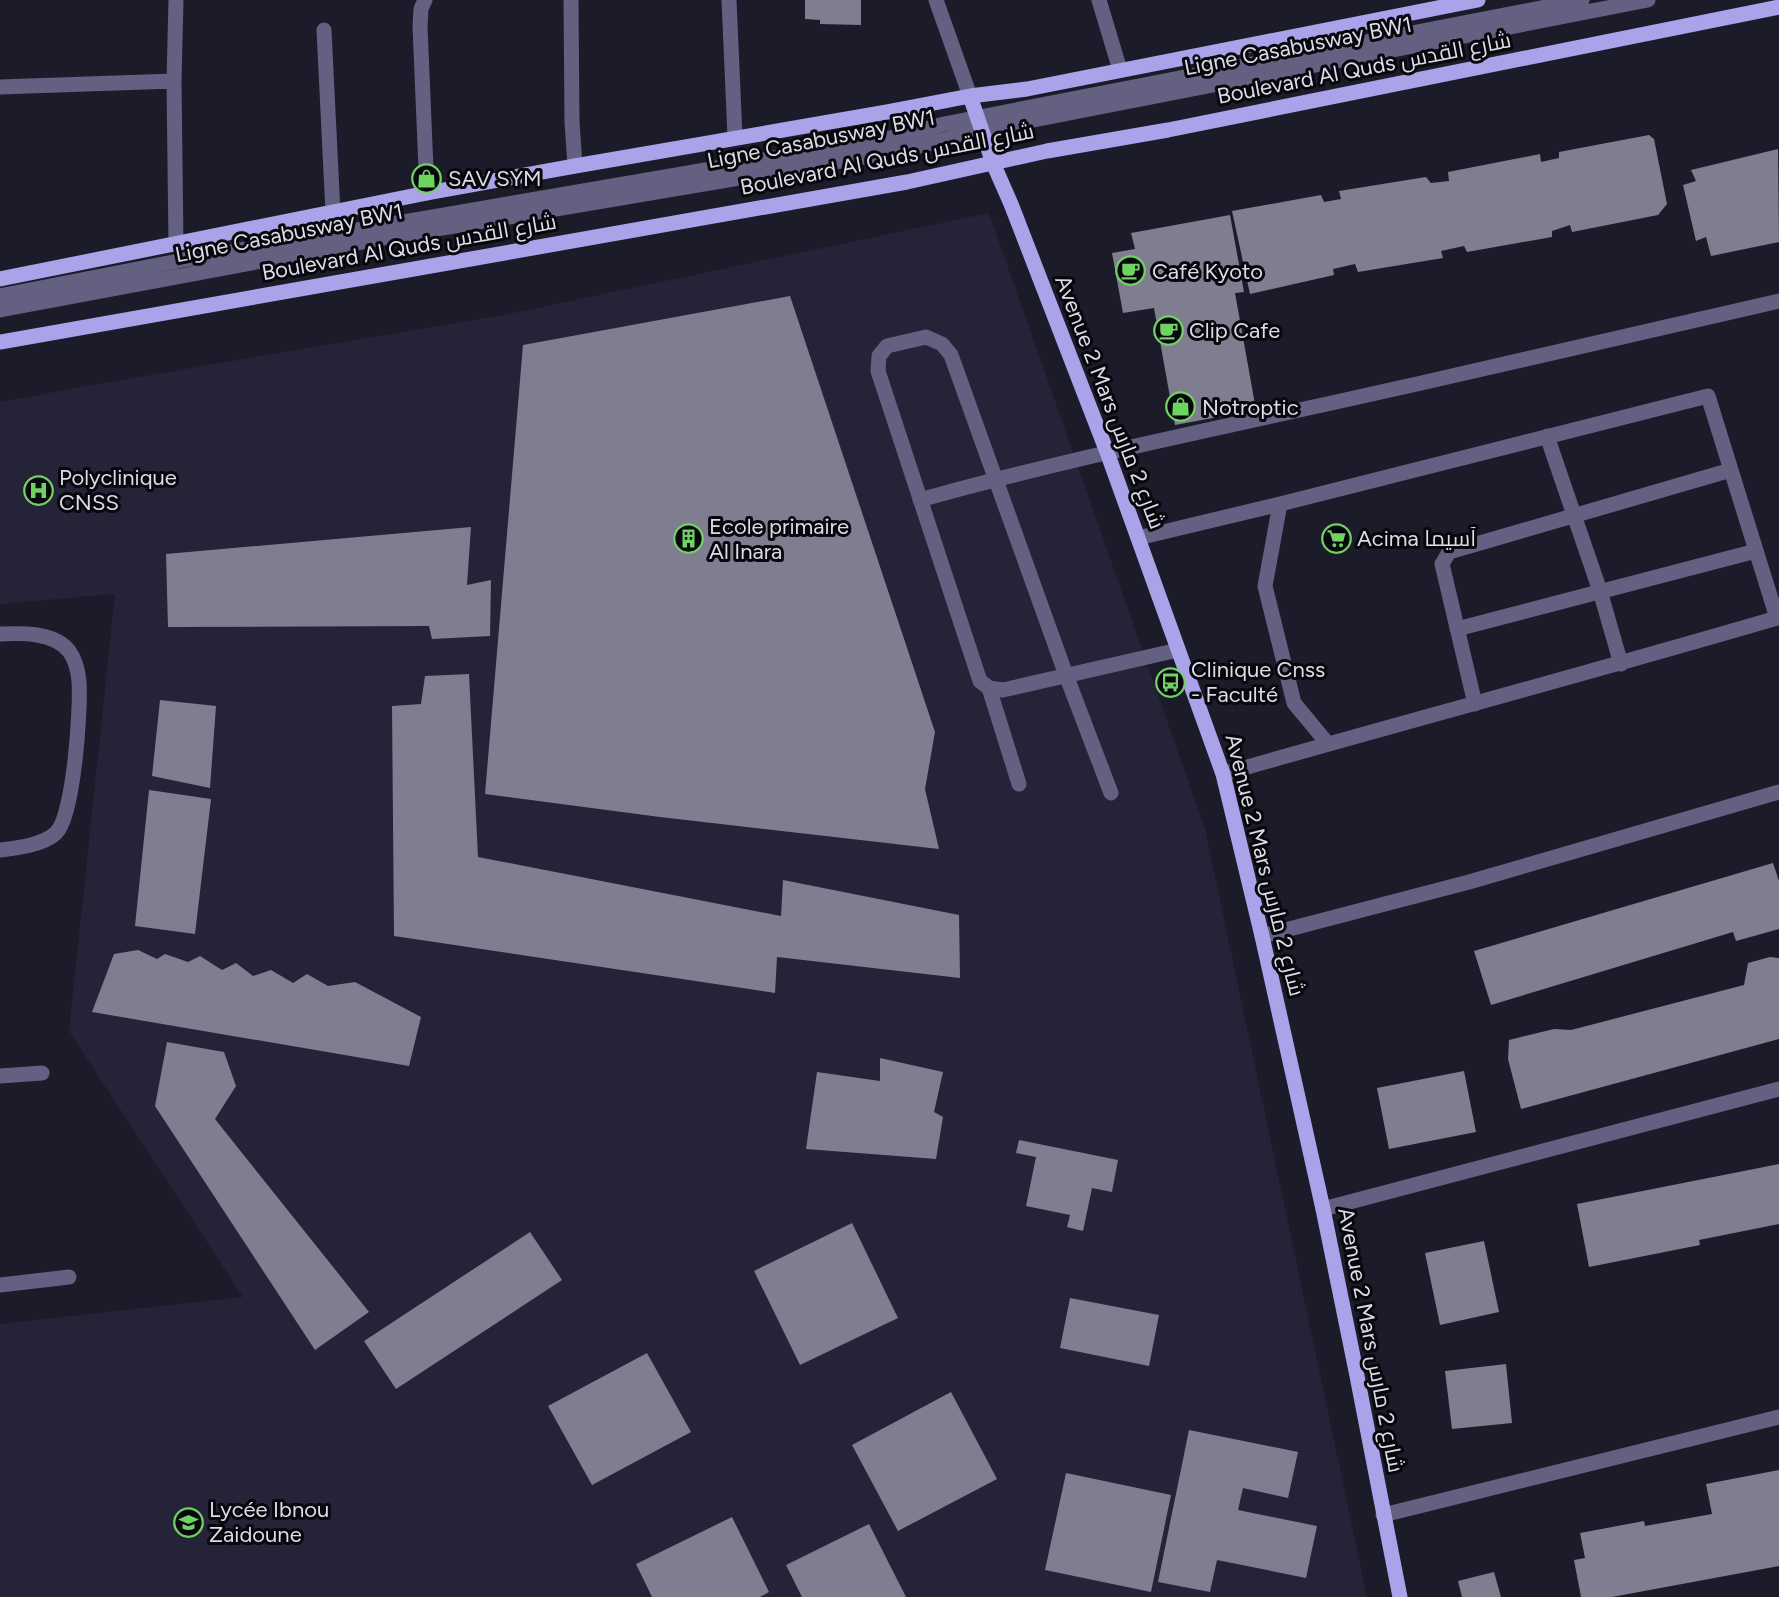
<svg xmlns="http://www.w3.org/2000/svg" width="1779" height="1597" font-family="Figtree,Cairo,sans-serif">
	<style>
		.built { fill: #252338 }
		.building { fill: #7f7e91 }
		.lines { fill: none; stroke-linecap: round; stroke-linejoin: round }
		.minor { stroke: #636082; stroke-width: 15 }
		.major { stroke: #aba3ea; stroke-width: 15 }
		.labels { text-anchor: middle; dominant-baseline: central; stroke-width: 6; stroke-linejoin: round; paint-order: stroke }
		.street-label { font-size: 22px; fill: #dcdce6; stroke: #07070d }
		.poi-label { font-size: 22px; fill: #dcdce6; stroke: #07070d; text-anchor: start }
	</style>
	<rect width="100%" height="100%" fill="#1c1b2a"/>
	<path class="built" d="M989 213 1205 829 1367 1597H0V1324L243 1297 69 1031 115 594 0 604V402L103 383 508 314Z"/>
	<path class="building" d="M805 0H861V25L820 24V20L805 19Z
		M1649 135 1654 139 1667 204 1658 215 1572 232 1570 225 1552 231V237L1467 252 1464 246 1441 251 1443 258 1358 272 1355 264 1333 269 1334 275 1250 294 1232 211 1321 195 1324 202 1341 199 1339 191 1426 177 1431 183 1449 181 1448 172 1540 154 1541 162 1559 158V152Z
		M1778 149 1779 242 1711 256 1706 237 1696 241 1683 185 1696 181 1691 170Z
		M1230 215 1244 292 1235 293 1256 410 1175 425 1154 308 1123 313 1112 253 1135 249 1131 233Z
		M790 296 935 732 925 789 939 849 660 817 485 794 523 345Z
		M471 527 467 585 491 580 490 636 432 639 429 626 168 627 166 554Z
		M469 674 478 857 781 916 783 880 959 915 960 978 777 957 775 993 394 936 392 706 421 704 425 676Z
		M160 700 216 706 210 788 152 776Z
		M149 790 211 799 195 934 135 926Z
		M1773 863 1779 881V929L1736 941 1733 932 1491 1005 1474 951Z
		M138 950 157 959 165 954 188 962 200 956 222 970 236 963 253 976 271 970 293 983 307 974 328 986 355 982 421 1017 409 1066 92 1012 114 954Z
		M1770 957 1779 958V1039L1521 1109 1508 1059 1509 1040 1554 1029 1571 1030 1744 985 1748 963Z
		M167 1042 224 1052 236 1086 215 1119 369 1312 315 1350 155 1106Z
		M880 1058 943 1072 934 1112 943 1117 936 1159 806 1149 817 1072 880 1081Z
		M1464 1071 1476 1132 1389 1149 1377 1088Z
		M1019 1140 1118 1160 1112 1192 1092 1188 1083 1231 1067 1227 1070 1215 1026 1206 1036 1157 1016 1153Z
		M1779 1164V1224L1699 1240 1700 1245 1589 1267 1577 1204Z
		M852 1223 898 1318 800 1365 754 1271Z
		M530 1232 562 1280 396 1389 364 1341Z
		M1484 1241 1499 1312 1440 1325 1425 1253Z
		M1070 1298 1159 1315 1149 1366 1060 1348Z
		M647 1353 691 1432 592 1485 548 1406Z
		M1506 1364 1512 1423 1452 1429 1445 1371Z
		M951 1392 997 1479 898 1531 852 1445Z
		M1189 1430 1298 1452 1288 1498 1243 1488 1238 1510 1317 1526 1306 1578 1217 1560 1210 1592 1158 1582Z
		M1779 1470V1566L1612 1597H1581L1574 1560 1585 1558 1580 1533 1644 1521 1645 1526 1712 1514 1706 1484Z
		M1066 1473 1171 1495 1151 1592 1045 1570Z
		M732 1517 769 1592 760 1597H652L636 1564Z
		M869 1524 906 1597H802L786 1565Z
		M1494 1572 1501 1597H1462L1458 1581Z"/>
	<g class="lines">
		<path class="minor" d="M425 0 421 9 420 26 427 193
			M571 0 572 122 575 166
			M729 0 735 137
			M936 0 970 96
			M1099 0 1120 70
			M324 30 333 213
			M0 87 174 81
			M176 245 174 81 176 0
			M0 296 194 258 896 137 944 124 1582 0
			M0 310 384 238 900 151 982 130 1648 0
			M1547 436 1600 591 1621 664
			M920 500C1052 463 1185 435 1318 406 1472 372 1626 337 1779 301
			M1280 504 1265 586 1294 703 1328 744
			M1138 538 1280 504 1708 396 1777 618C1593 672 1407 721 1223 774
			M1457 629 1756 551
			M0 634C22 633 54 632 69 651 75 659 78 671 79 681 81 707 74 816 56 833 43 845 17 848 0 850
			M989 688 1019 784
			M1475 704 1442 564 1449 552 1731 470
			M1111 793 1066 675 951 355 942 344 926 337 887 346 879 356 878 371 980 681 989 688 1003 690 1178 650
			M1262 936 1469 882 1779 792
			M0 1076 42 1073
			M1323 1209 1779 1089
			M0 1285 69 1277
			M1383 1515 1779 1417"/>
		<path class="major" d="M970 96 993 163 1011 204 1107 452 1223 774 1262 936 1323 1209 1356 1371 1400 1597
			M0 279 427 193 575 166 887 112 970 96 1027 89 1478 0
			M0 342 907 182 1047 151 1168 130 1779 7"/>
	</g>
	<defs>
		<symbol id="shop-ring" viewBox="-11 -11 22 22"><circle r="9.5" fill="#07070d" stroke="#6ed360" stroke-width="1.5"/><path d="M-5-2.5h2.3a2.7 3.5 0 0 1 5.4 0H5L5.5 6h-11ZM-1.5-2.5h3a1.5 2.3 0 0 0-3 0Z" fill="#6ed360"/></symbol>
		<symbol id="cafe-ring" viewBox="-11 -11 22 22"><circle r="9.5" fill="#07070d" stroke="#6ed360" stroke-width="1.5"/><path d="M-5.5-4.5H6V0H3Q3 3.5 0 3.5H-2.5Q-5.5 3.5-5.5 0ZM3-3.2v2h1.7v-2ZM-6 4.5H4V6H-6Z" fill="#6ed360"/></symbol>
		<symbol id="hospital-ring" viewBox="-11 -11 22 22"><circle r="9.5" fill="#07070d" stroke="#6ed360" stroke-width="1.5"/><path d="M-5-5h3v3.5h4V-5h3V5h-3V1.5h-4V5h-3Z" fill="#6ed360"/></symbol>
		<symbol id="supermarket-ring" viewBox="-11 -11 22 22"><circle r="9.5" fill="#07070d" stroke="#6ed360" stroke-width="1.5"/><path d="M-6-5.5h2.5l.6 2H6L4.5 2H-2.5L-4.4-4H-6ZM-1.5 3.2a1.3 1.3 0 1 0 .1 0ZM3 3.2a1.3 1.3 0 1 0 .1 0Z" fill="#6ed360"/></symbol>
		<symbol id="building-ring" viewBox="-11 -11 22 22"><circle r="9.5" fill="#07070d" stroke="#6ed360" stroke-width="1.5"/><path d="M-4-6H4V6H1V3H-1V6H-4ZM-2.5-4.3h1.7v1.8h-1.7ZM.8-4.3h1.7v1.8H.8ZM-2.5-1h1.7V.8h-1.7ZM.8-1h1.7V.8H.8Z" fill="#6ed360"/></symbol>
		<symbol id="bus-ring" viewBox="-11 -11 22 22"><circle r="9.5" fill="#07070d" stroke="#6ed360" stroke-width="1.5"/><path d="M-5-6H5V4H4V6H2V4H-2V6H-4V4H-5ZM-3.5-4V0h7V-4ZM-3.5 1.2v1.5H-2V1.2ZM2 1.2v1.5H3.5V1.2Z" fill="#6ed360"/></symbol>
		<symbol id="school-ring" viewBox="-11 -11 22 22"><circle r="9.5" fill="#07070d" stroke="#6ed360" stroke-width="1.5"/><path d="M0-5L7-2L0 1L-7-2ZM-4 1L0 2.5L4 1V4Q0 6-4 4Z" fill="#6ed360"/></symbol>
	</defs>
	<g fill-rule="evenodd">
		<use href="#shop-ring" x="410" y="162" width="33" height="33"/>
		<use href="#cafe-ring" x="1114" y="254" width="33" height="33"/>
		<use href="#cafe-ring" x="1152" y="314" width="33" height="33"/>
		<use href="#shop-ring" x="1164" y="390" width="33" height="33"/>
		<use href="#hospital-ring" x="22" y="474" width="33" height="33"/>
		<use href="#supermarket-ring" x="1320" y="522" width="33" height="33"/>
		<use href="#building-ring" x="672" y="522" width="33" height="33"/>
		<use href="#bus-ring" x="1154" y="666" width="33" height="33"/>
		<use href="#school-ring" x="172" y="1506" width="33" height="33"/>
	</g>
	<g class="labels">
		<g class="street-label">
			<text transform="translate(1298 46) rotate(-11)">Ligne Casabusway BW1</text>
			<text transform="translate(1364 68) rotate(-11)">Boulevard Al Quds شارع القدس</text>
			<text transform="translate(821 139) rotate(-11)">Ligne Casabusway BW1</text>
			<text transform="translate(887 159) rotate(-11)">Boulevard Al Quds شارع القدس</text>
			<text transform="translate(289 233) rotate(-11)">Ligne Casabusway BW1</text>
			<text transform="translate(409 247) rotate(-10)">Boulevard Al Quds شارع القدس</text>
			<text transform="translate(1110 402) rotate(69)">Avenue 2 Mars شارع 2 مارس</text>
			<text transform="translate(1265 865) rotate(76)">Avenue 2 Mars شارع 2 مارس</text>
			<text transform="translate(1371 1340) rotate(79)">Avenue 2 Mars شارع 2 مارس</text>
		</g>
		<g class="poi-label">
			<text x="448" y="178">SAV SYM</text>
			<text x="1152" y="271">Café Kyoto</text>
			<text x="1189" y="330">Clip Cafe</text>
			<text x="1202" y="407">Notroptic</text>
			<text x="59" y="477">Polyclinique<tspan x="59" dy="25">CNSS</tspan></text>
			<text x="709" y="526">Ecole primaire<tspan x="709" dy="25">Al Inara</tspan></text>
			<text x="1357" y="538">Acima آسيما</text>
			<text x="1191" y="669">Clinique Cnss<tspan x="1191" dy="25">- Faculté</tspan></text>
			<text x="209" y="1509">Lycée Ibnou<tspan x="209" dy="25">Zaidoune</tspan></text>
		</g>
	</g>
</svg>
